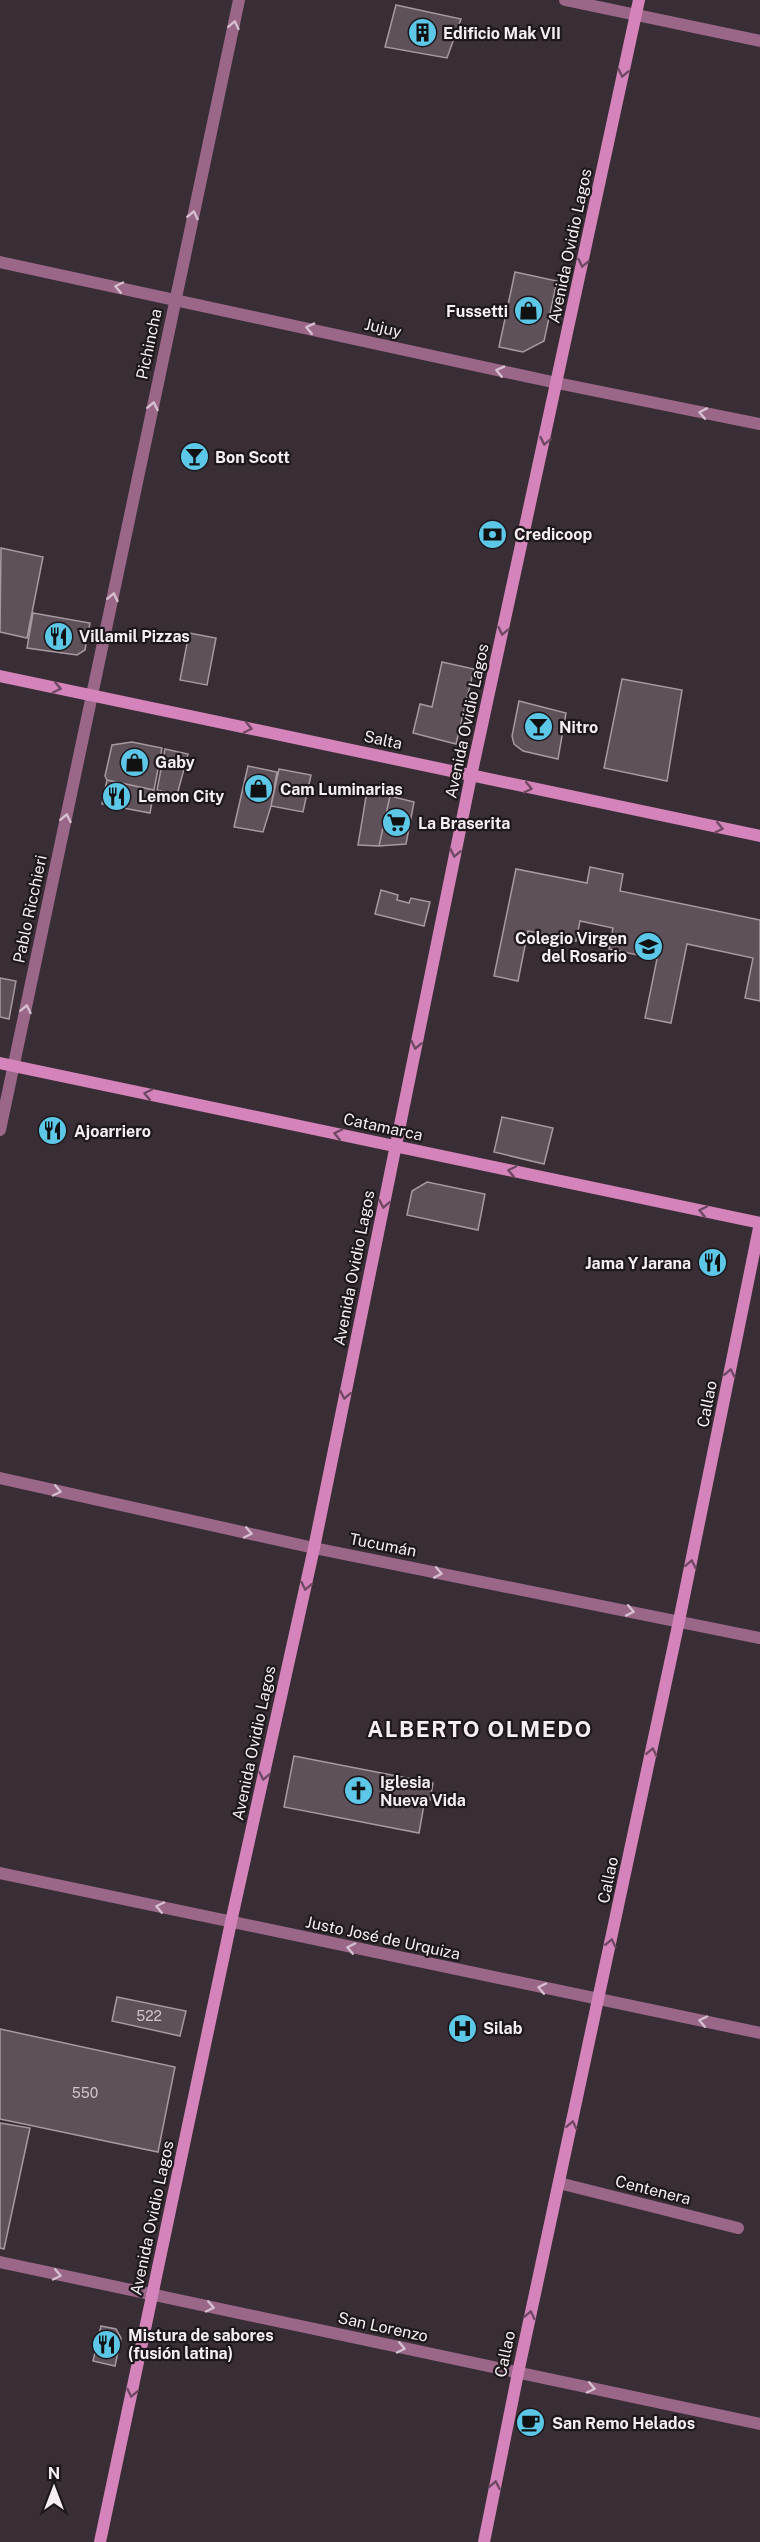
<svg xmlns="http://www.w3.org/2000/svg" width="760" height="2542" font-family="'Public Sans',sans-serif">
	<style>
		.building { fill: #5e5159; stroke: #a799a2; stroke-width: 1.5 }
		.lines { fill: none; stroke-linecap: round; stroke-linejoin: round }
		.street { stroke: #9a6789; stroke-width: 12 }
		.secondary { stroke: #d484ba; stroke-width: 12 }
		.oneway { stroke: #d6bfce }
		.oneway2 { stroke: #6f4963 }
		.labels { text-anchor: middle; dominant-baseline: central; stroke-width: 4.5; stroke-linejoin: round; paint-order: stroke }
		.number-label { font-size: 14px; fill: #d0c7cc }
		.poi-label { font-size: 16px; font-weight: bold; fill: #f6eef3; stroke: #1d181b; text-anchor: start }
		.street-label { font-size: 16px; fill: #f6eef3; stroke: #1d181b }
		.district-label { font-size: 22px; font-weight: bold; letter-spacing: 1.5px; fill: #f6eef3; stroke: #1d181b }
	</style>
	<rect width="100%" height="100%" fill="#392e35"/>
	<path class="building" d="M396 5 461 19 447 58 385 47Z
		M515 272 557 281 544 341 523 352 499 347Z
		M1 548 43 557 27 638 0 632Z
		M33 613 90 623 85 650 77 655 27 648Z
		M189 633 216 638 207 685 180 680Z
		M442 662 474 669 456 744 413 733 420 704 432 707Z
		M622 679 682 690 667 781 604 768Z
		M519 701 566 713 558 759 523 751 514 744 512 736Z
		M132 742 162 748 154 790 107 780 105 776 112 745Z
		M165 749 188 754 177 795 157 790Z
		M248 766 277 772 271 806 263 832 234 827Z
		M279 769 311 775 303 812 271 806Z
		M107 780 154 790 150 813 102 804Z
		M367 791 390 796 379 846 358 845Z
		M390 796 414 802 406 844 379 846Z
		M590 867 623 874 620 891 760 920V1001L745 998 753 958 687 944 671 1023 645 1018 657 959 609 949 613 928 580 921 576 941 528 931 518 981 494 976 516 869 587 883Z
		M381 890 398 895 397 900 409 903 411 898 430 902 424 926 375 914Z
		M0 978 16 981 9 1019 0 1017Z
		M502 1117 553 1128 544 1164 494 1152Z
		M427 1182 485 1194 478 1230 407 1215 412 1191Z
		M294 1756 433 1783 430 1800 425 1799 419 1833 284 1807Z
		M117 1997 186 2011 180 2036 112 2021Z
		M0 2029 175 2067 158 2152 0 2119Z
		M0 2123 30 2128 4 2249 0 2248Z
		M101 2326 116 2329 121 2338 115 2366 93 2361Z"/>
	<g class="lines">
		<path class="street" d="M565 0 760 41
			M0 262 557 383 760 424
			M0 1130 239 0
			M0 1478 314 1548 760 1638
			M0 1873 760 2033
			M559 2183 738 2228
			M0 2262 760 2424"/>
		<path class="secondary" d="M0 676 760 836
			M0 1063 760 1223
			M100 2542 231 1922 314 1548 471 776 639 0
			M484 2542 518 2373 679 1621 760 1223"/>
	</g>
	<defs><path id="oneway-chevron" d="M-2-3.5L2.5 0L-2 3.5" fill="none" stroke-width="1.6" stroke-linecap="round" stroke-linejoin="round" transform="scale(1.5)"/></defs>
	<g class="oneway">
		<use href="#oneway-chevron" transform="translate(234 25) rotate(-78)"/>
		<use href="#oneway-chevron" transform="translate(193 215) rotate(-78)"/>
		<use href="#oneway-chevron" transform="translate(119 287) rotate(-168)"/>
		<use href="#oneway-chevron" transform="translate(310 328) rotate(-167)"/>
		<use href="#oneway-chevron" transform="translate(500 371) rotate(-167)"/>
		<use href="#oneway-chevron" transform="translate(153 406) rotate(-78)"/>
		<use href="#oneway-chevron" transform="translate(703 413) rotate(-169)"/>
		<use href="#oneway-chevron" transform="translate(113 597) rotate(-78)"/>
		<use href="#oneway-chevron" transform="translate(66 818) rotate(-78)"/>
		<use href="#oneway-chevron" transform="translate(26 1009) rotate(-78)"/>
		<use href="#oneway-chevron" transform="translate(57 1491) rotate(12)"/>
		<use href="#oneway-chevron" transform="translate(248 1533) rotate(12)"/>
		<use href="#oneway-chevron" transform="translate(438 1573) rotate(11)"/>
		<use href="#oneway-chevron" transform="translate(630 1611) rotate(11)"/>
		<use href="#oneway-chevron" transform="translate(160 1907) rotate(-168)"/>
		<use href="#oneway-chevron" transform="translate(351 1948) rotate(-168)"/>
		<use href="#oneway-chevron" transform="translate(542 1988) rotate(-168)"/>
		<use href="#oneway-chevron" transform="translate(703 2021) rotate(-168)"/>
		<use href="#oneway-chevron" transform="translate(57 2275) rotate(12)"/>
		<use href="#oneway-chevron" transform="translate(210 2307) rotate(12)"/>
		<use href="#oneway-chevron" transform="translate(401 2348) rotate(12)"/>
		<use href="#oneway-chevron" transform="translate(591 2388) rotate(12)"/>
	</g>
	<g class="oneway2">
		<use href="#oneway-chevron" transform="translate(623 73) rotate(102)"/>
		<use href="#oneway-chevron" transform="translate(583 263) rotate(102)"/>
		<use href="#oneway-chevron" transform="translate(545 441) rotate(102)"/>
		<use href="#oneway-chevron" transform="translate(503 631) rotate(102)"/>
		<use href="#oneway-chevron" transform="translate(57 688) rotate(12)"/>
		<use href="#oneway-chevron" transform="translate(248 728) rotate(12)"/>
		<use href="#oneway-chevron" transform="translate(528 788) rotate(12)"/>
		<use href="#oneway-chevron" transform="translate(719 828) rotate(12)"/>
		<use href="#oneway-chevron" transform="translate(455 853) rotate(102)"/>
		<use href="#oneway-chevron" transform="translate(416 1045) rotate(102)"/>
		<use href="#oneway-chevron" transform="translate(148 1094) rotate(-168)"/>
		<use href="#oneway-chevron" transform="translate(338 1134) rotate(-168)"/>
		<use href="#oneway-chevron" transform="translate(512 1171) rotate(-168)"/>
		<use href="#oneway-chevron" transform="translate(384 1204) rotate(101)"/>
		<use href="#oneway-chevron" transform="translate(703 1211) rotate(-168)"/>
		<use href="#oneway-chevron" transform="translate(730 1373) rotate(-79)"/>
		<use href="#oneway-chevron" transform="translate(345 1395) rotate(101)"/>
		<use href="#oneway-chevron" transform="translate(691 1564) rotate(-79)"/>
		<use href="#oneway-chevron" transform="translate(306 1586) rotate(102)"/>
		<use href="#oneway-chevron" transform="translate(652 1752) rotate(-78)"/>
		<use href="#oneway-chevron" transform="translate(264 1776) rotate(102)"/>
		<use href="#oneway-chevron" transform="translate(611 1943) rotate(-78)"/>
		<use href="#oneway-chevron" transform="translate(572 2125) rotate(-78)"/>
		<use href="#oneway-chevron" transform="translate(530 2315) rotate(-78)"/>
		<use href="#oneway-chevron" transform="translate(132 2393) rotate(102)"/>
		<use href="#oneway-chevron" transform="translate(495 2485) rotate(-79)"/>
	</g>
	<defs>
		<symbol id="building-disc" viewBox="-11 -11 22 22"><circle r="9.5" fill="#5cc7e7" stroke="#1d181b"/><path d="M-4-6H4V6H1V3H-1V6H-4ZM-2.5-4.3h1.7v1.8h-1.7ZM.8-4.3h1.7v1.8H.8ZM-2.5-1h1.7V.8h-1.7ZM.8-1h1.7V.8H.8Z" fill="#111"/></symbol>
		<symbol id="shop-disc" viewBox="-11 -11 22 22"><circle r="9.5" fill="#5cc7e7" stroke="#1d181b"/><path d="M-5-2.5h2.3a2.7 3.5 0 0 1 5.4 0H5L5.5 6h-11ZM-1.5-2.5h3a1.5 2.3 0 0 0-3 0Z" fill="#111"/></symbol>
		<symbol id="bar-disc" viewBox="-11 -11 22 22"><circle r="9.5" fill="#5cc7e7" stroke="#1d181b"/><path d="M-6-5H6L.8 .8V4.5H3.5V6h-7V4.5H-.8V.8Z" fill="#111"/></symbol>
		<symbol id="bank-disc" viewBox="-11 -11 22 22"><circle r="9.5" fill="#5cc7e7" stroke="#1d181b"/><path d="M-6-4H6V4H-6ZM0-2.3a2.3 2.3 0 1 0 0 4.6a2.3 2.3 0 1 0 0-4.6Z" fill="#111"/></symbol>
		<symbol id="restaurant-disc" viewBox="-11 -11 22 22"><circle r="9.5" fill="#5cc7e7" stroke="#1d181b"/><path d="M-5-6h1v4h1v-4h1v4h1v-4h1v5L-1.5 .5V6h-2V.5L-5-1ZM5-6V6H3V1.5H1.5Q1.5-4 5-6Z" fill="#111"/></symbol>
		<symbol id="supermarket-disc" viewBox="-11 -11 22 22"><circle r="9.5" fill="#5cc7e7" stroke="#1d181b"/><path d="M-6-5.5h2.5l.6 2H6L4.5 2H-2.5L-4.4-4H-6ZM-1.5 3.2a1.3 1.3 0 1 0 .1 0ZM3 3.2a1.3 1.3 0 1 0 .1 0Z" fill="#111"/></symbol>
		<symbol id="university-disc" viewBox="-11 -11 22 22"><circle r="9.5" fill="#5cc7e7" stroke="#1d181b"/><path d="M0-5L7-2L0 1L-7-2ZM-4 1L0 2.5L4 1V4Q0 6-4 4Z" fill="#111"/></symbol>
		<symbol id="church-disc" viewBox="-11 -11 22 22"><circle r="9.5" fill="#5cc7e7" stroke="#1d181b"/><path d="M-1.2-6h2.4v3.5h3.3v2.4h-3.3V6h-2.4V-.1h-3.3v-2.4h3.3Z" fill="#111"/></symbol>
		<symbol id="hospital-disc" viewBox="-11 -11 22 22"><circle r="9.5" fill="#5cc7e7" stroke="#1d181b"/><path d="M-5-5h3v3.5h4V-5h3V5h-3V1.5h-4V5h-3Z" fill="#111"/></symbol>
		<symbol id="cafe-disc" viewBox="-11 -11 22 22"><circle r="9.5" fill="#5cc7e7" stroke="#1d181b"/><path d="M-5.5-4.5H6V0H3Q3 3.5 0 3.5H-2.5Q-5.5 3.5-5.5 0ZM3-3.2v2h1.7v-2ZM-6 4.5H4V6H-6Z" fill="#111"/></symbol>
	</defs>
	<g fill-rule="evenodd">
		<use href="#building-disc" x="406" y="16" width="33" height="33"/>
		<use href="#shop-disc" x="512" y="294" width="33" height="33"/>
		<use href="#bar-disc" x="178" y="440" width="33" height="33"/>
		<use href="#bank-disc" x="476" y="518" width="33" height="33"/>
		<use href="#restaurant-disc" x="42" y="620" width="33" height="33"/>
		<use href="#bar-disc" x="522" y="710" width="33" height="33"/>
		<use href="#shop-disc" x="118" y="746" width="33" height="33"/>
		<use href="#shop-disc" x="242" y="772" width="33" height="33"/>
		<use href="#restaurant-disc" x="100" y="780" width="33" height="33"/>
		<use href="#supermarket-disc" x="380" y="806" width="33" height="33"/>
		<use href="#university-disc" x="632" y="930" width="33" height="33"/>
		<use href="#restaurant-disc" x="36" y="1114" width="33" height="33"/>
		<use href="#restaurant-disc" x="696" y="1246" width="33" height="33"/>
		<use href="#church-disc" x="342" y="1774" width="33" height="33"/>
		<use href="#hospital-disc" x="446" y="2012" width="33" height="33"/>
		<use href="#restaurant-disc" x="90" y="2328" width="33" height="33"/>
		<use href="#cafe-disc" x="514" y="2406" width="33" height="33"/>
	</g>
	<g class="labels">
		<g class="number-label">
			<text x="149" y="2016">522</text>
			<text x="85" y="2093">550</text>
		</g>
		<g class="poi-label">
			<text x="443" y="33">Edificio Mak VII</text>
			<text x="508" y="311" text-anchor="end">Fussetti</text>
			<text x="215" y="457">Bon Scott</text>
			<text x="514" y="534">Credicoop</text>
			<text x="79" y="636">Villamil Pizzas</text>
			<text x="559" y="727">Nitro</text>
			<text x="155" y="762">Gaby</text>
			<text x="280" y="789">Cam Luminarias</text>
			<text x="138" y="796">Lemon City</text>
			<text x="418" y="823">La Braserita</text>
			<text x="627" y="938" text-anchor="end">Colegio Virgen<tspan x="627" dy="18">del Rosario</tspan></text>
			<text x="74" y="1131">Ajoarriero</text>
			<text x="691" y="1263" text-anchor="end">Jama Y Jarana</text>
			<text x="380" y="1782">Iglesia<tspan x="380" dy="18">Nueva Vida</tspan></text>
			<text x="483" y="2028">Silab</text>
			<text x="128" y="2335">Mistura de sabores<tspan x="128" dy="18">(fusión latina)</tspan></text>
			<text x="552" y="2423">San Remo Helados</text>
		</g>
		<g class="street-label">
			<text transform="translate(570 246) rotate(-78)">Avenida Ovidio Lagos</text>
			<text transform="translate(383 328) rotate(13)">Jujuy</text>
			<text transform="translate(149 344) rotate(-78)">Pichincha</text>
			<text transform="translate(467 721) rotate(-78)">Avenida Ovidio Lagos</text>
			<text transform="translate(383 740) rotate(12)">Salta</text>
			<text transform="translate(30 909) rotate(-78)">Pablo Ricchieri</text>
			<text transform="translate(383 1127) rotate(12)">Catamarca</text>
			<text transform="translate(354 1268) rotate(-79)">Avenida Ovidio Lagos</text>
			<text transform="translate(707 1404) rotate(-79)">Callao</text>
			<text transform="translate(383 1545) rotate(11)">Tucumán</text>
			<text transform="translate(254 1743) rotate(-78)">Avenida Ovidio Lagos</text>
			<text transform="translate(608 1880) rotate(-78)">Callao</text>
			<text transform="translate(383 1938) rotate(12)">Justo José de Urquiza</text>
			<text transform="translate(653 2190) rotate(14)">Centenera</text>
			<text transform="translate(152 2218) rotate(-78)">Avenida Ovidio Lagos</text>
			<text transform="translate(383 2327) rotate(12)">San Lorenzo</text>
			<text transform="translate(505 2354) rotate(-78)">Callao</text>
		</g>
		<g class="district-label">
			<text x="480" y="1729">ALBERTO OLMEDO</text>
		</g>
	</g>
	<g transform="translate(54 2488)" stroke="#1d181b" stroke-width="4.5" paint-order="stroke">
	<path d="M0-4.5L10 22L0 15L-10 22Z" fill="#f6eef3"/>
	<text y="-9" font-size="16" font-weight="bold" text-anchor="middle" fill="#f6eef3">N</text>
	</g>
</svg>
